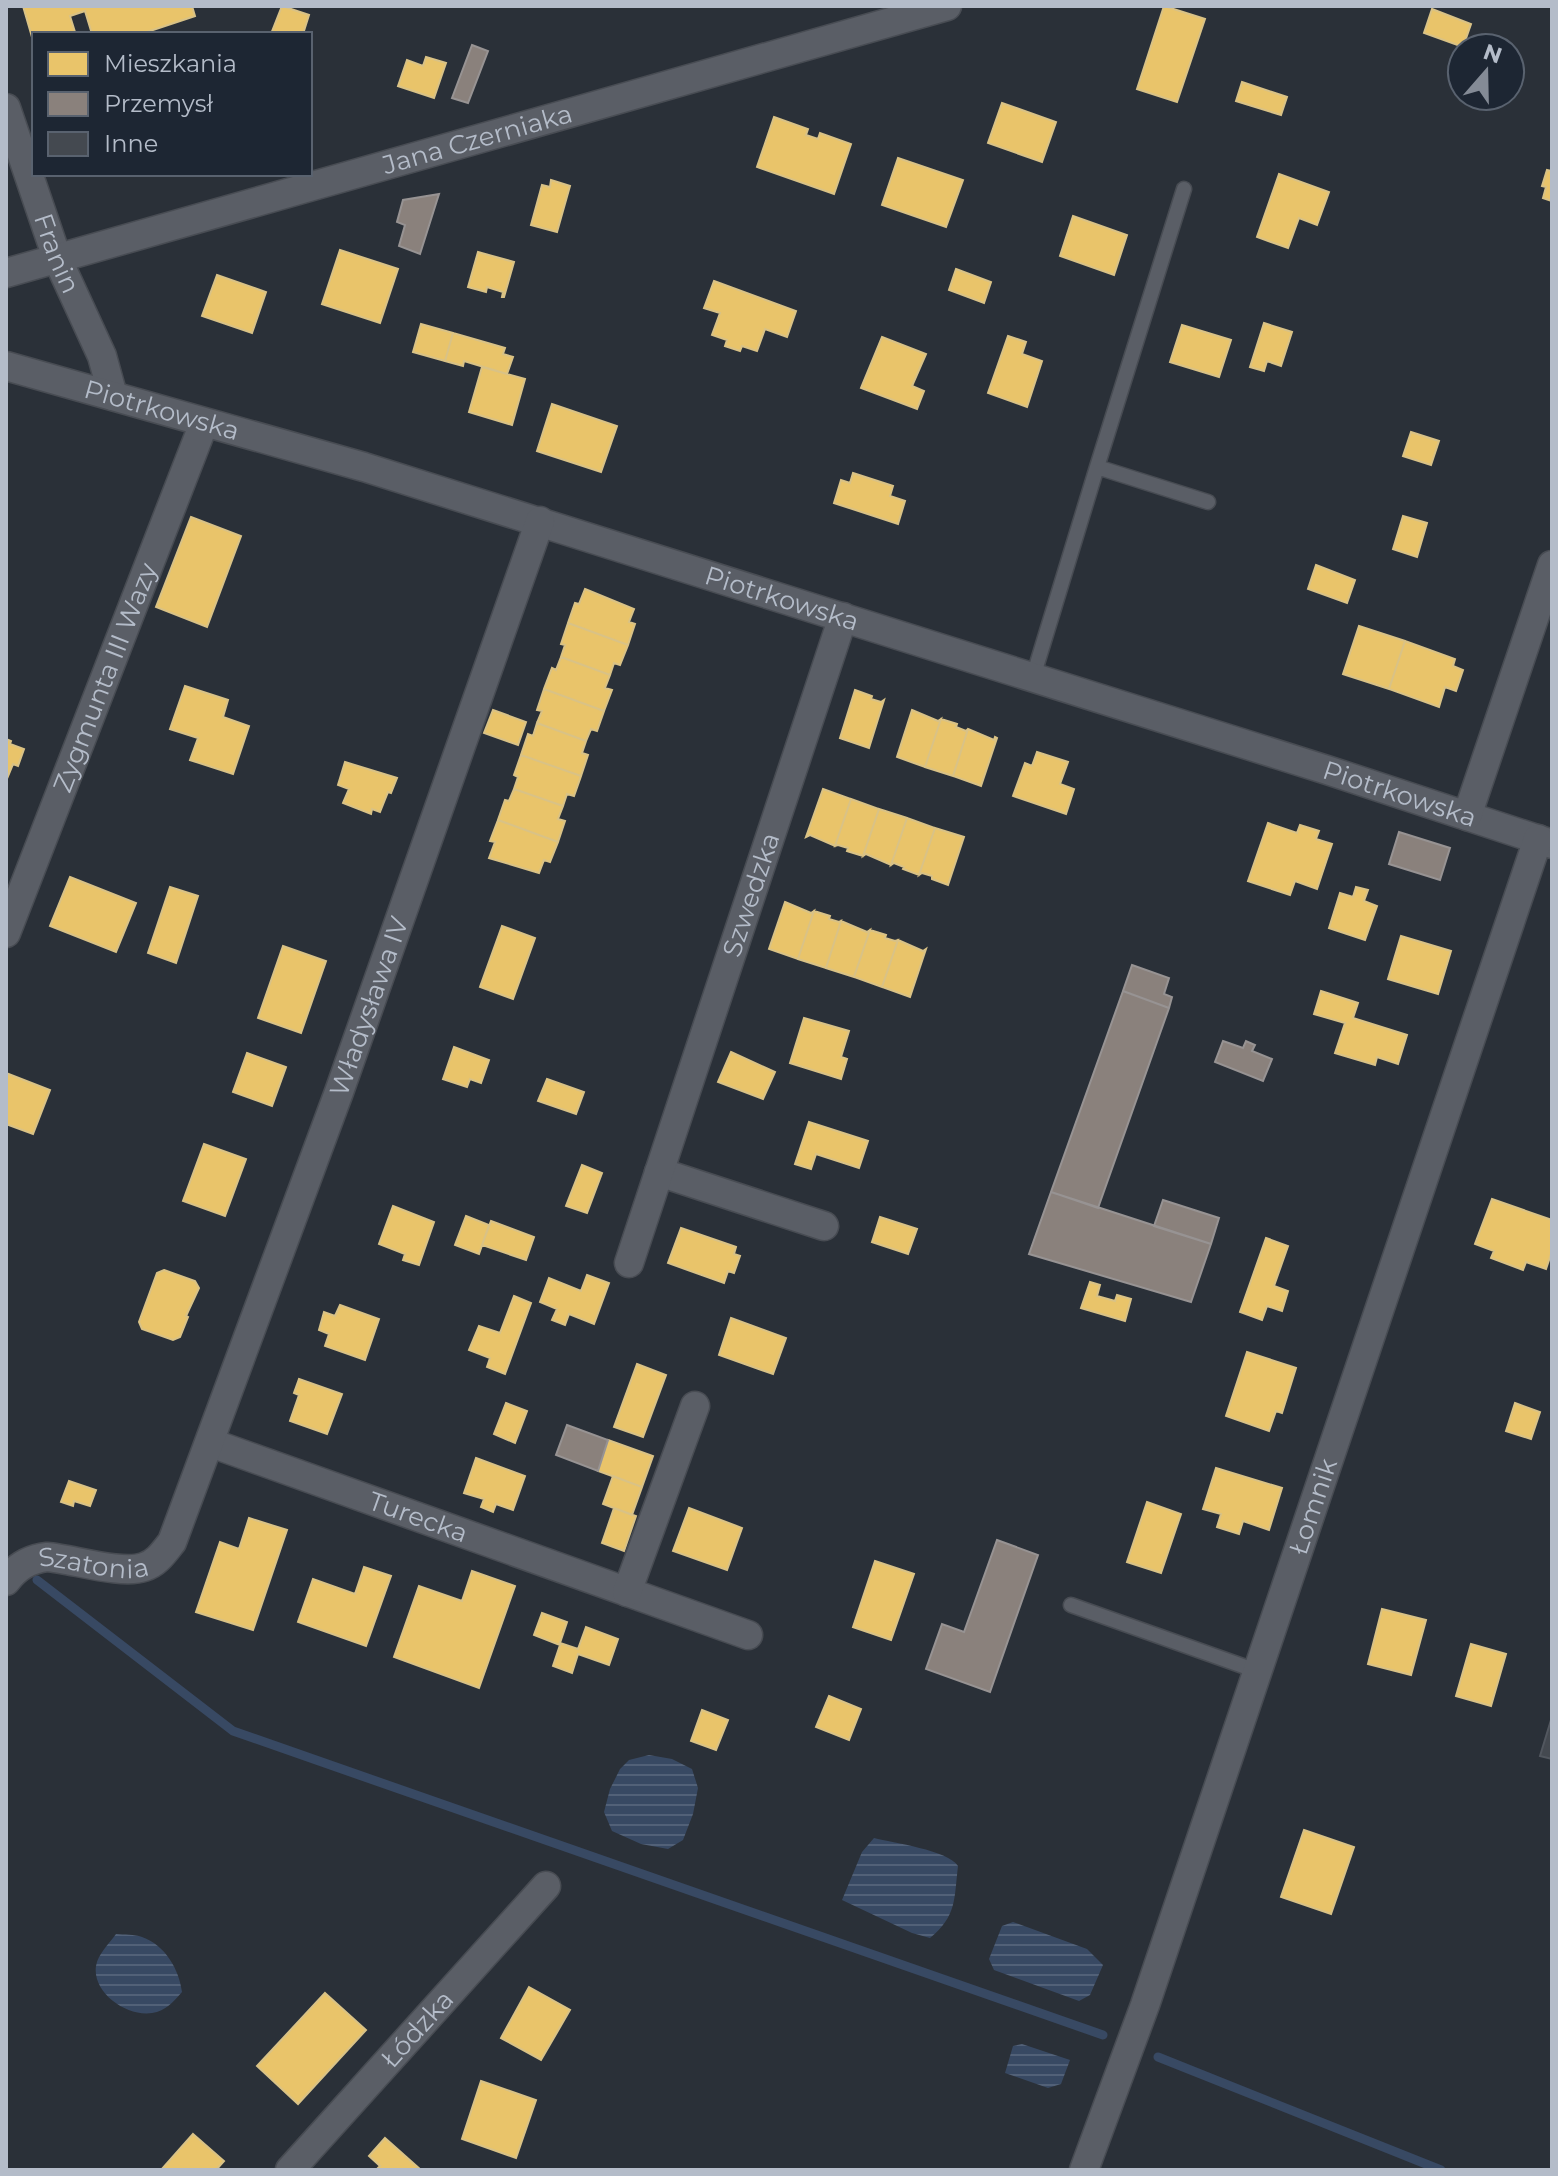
<svg xmlns="http://www.w3.org/2000/svg" width="1558" height="2176" font-family="Montserrat,sans-serif">
	<style>
		.water { fill: url(#water-rules) }
		.homes { fill: #e9c46a; stroke: #d9c286; stroke-width: 2 }
		.industry { fill: #8a817c; stroke: #979393; stroke-width: 2 }
		.lines { fill: none; stroke-linecap: round; stroke-linejoin: round }
		.stream { stroke: #384963; stroke-width: 9 }
		.building { fill: #444950; stroke: #52575f; stroke-width: 2 }
		.lane-casing { stroke: #484c53; stroke-width: 17 }
		.street-casing { stroke: #484c53; stroke-width: 31 }
		.lane { stroke: #5a5e66; stroke-width: 14 }
		.street { stroke: #5a5e66; stroke-width: 28 }
		.labels { text-anchor: middle; dominant-baseline: central; stroke-width: 8; stroke-linejoin: round; paint-order: stroke }
		.street-label { font-size: 26px; fill: #b4bcc9; stroke: #1d2633 }
	</style>
	<defs>
		<pattern id="water-rules" width="6" height="5" patternUnits="userSpaceOnUse" patternTransform="scale(2)"><rect width="6" height="5" fill="#384963"/><path d="M0 2.5h6" fill="none" stroke="#526178"/></pattern>
	</defs>
	<rect width="100%" height="100%" fill="#2a3038"/>
	<path class="water" d="M649 1755 672 1759 692 1769 698 1788 693 1814 683 1840 668 1849 641 1844 612 1831 604 1812 610 1789 620 1769 629 1760Z
		M874 1838C893 1843 948 1850 958 1866 954 1899 957 1916 930 1938L912 1933 842 1900 862 1852Z
		M1013 1922 1087 1949 1103 1965 1090 1995 1079 2001 994 1970 989 1959 1002 1926Z
		M116 1934C124 1935 134 1934 142 1937 165 1945 179 1969 182 1992 173 2002 166 2011 152 2013 127 2017 92 1993 96 1966 98 1954 109 1944 116 1934Z
		M1022 2044 1070 2060 1061 2084 1048 2088 1005 2073 1013 2046Z"/>
	<path class="homes" d="M23 6H192L195 16 141 34H92L85 11 70 16 75 32 34 34V44Z
		M282 6 309 15 303 34H271Z
		M1164 6 1205 19 1177 102 1137 89Z
		M1432 9 1471 24 1463 47 1424 33Z
		M426 57 446 63 434 98 398 86 407 60 423 66Z
		M1242 82 1287 97 1281 115 1236 101Z
		M1002 103 1056 122 1042 162 988 143Z
		M774 117 808 129 806 135 818 139 820 133 851 144 834 194 757 167Z
		M898 158 963 180 946 227 882 205Z
		M1547 170 1552 171V201L1543 198 1546 187 1542 186Z
		M1279 174 1329 192 1317 225 1299 218 1288 248 1257 237Z
		M551 180 570 186 557 232 531 225 542 185 550 187Z
		M1073 216 1127 235 1114 275 1060 256Z
		M340 250 398 269 380 323 322 304Z
		M478 252 514 262 504 297H502L503 292 487 287 486 292 468 287Z
		M956 269 991 282 984 303 949 290Z
		M217 275 266 292 252 333 202 316Z
		M714 281 796 311 787 337 765 329 757 351 742 346 740 351 725 346 727 340 712 335 720 313 704 308Z
		M1264 323 1292 332 1281 366 1267 361 1264 371 1250 367Z
		M421 324 453 333 445 361 413 352Z
		M1182 325 1231 340 1219 377 1170 362Z
		M453 333 505 348 503 354 513 357 507 374 464 361 463 366 445 361Z
		M1008 336 1026 342 1022 354 1042 361 1027 407 988 393Z
		M882 337 926 354 912 386 924 391 917 409 861 388Z
		M482 367 525 379 512 425 469 412Z
		M552 404 617 426 601 472 537 451Z
		M1411 432 1439 441 1431 465 1403 456Z
		M853 473 893 486 890 496 905 501 898 524 834 503 841 480 850 483Z
		M1403 516 1427 523 1417 557 1393 549Z
		M191 517 241 536 207 627 156 607Z
		M1316 565 1355 580 1347 603 1308 589Z
		M585 589 634 609 629 622 635 624 628 645 568 623 575 603 579 604Z
		M568 623 628 645 620 665 614 663 610 675 561 657 565 645 561 644Z
		M1359 626 1405 641 1389 689 1343 674Z
		M1405 641 1455 659 1453 666 1463 670 1456 691 1445 687 1439 707 1389 689Z
		M561 657 610 675 605 688 612 690 604 711 544 689 552 668 556 670Z
		M185 686 228 700 223 717 249 726 233 774 190 760 198 738 170 729Z
		M544 689 604 711 597 731 591 729 586 741 537 723 542 711 537 710Z
		M855 690 872 696 871 699 881 702 884 700 869 748 840 738Z
		M493 710 526 722 518 745 484 733Z
		M912 710 938 721 941 719 925 767 897 757Z
		M941 719 957 724 956 727 966 731 968 729 953 776 925 767Z
		M537 723 586 741 582 753 588 755 581 776 521 755 528 734 533 736Z
		M968 729 994 740 995 737 997 738 981 786 953 776Z
		M6 739 11 741 10 744 24 749 18 766 13 764 6 781Z
		M1037 752 1068 762 1060 784 1074 789 1066 814 1013 796 1025 763 1032 766Z
		M521 755 581 776 574 796 567 794 563 806 514 789 518 777 514 775Z
		M345 762 397 778 391 793 388 792 380 812 372 809 371 814 343 803 349 789 338 785Z
		M514 789 563 806 558 819 565 821 558 842 498 820 505 800 509 801Z
		M823 789 851 799 835 846 810 835 806 837Z
		M851 799 879 809 863 856 847 851 848 848 838 845 835 846Z
		M879 809 907 818 891 865 866 854 863 856Z
		M907 818 935 828 919 875 903 869 904 867 894 863 891 865Z
		M498 820 558 842 550 862 544 860 539 873 489 858 495 842 490 841Z
		M1268 823 1297 833 1300 825 1319 831 1316 839 1332 844 1317 889 1295 881 1290 895 1248 881Z
		M935 828 964 837 948 885 932 879V876L922 873 919 875Z
		M70 877 136 903 116 952 50 926Z
		M170 887 198 896 176 963 148 953Z
		M1356 887 1368 890 1364 901 1377 906 1365 940 1329 928 1340 893 1353 897Z
		M785 902 811 913 814 911 798 959 769 949Z
		M814 911 830 916 829 919 839 922 841 921 826 968 798 959Z
		M841 921 867 932 870 930 854 977 826 968Z
		M502 926 535 938 513 999 480 987Z
		M870 930 886 935 885 938 895 941 898 940 882 987 854 977Z
		M1401 936 1451 951 1438 994 1388 979Z
		M898 940 923 951 926 949 910 997 882 987Z
		M283 946 326 961 301 1033 258 1018Z
		M1321 991 1358 1003 1353 1018 1407 1035 1398 1064 1377 1057 1375 1065 1335 1053 1345 1023 1314 1014Z
		M804 1018 849 1031 841 1057 847 1059 841 1079 790 1063Z
		M454 1047 489 1060 481 1083 470 1079 467 1087 443 1079Z
		M731 1052 775 1072 763 1099 718 1082Z
		M247 1053 286 1067 272 1106 233 1092Z
		M6 1073 50 1090 33 1134 6 1124Z
		M547 1079 584 1092 576 1114 538 1101Z
		M809 1122 868 1141 859 1168 816 1154 811 1169 795 1164Z
		M204 1144 246 1159 225 1216 183 1201Z
		M582 1165 602 1173 587 1213 566 1206Z
		M1492 1199 1552 1220V1251L1546 1269 1526 1262 1523 1270 1491 1258 1494 1251 1475 1244Z
		M393 1206 434 1222 419 1265 403 1260 405 1254 379 1244Z
		M466 1216 489 1225 479 1254 455 1245Z
		M880 1217 917 1229 908 1254 872 1242Z
		M491 1221 534 1237 526 1260 482 1245Z
		M681 1228 736 1247 734 1254 740 1256 734 1273 728 1271 724 1283 668 1263Z
		M1266 1238 1288 1246 1274 1286 1288 1291 1282 1311 1267 1306 1262 1320 1240 1312Z
		M164 1270 195 1281 199 1288 186 1316 188 1317 180 1337 173 1340 142 1329 139 1322 157 1273Z
		M587 1275 609 1283 594 1324 569 1314 565 1325 552 1320 557 1309 540 1302 549 1278 581 1291Z
		M1090 1282 1100 1285 1097 1296 1115 1301 1117 1295 1131 1299 1125 1321 1081 1308Z
		M514 1296 531 1303 505 1374 487 1367 490 1358 469 1350 479 1326 500 1333Z
		M340 1305 379 1319 365 1360 325 1346 329 1334 319 1330 324 1312 335 1316Z
		M731 1318 786 1338 773 1374 719 1355Z
		M1247 1352 1296 1368 1282 1413 1276 1411 1269 1431 1226 1416Z
		M637 1364 666 1375 643 1437 614 1427Z
		M299 1379 342 1394 327 1434 290 1421 299 1395 294 1393Z
		M506 1403 527 1411 515 1443 494 1434Z
		M1515 1403 1540 1412 1531 1439 1506 1431Z
		M608 1440 653 1456 642 1487 598 1471Z
		M476 1458 525 1476 513 1510 496 1504 493 1512 481 1507 484 1499 464 1493Z
		M1216 1468 1282 1488 1269 1530 1243 1521 1239 1534 1217 1527 1221 1514 1203 1509Z
		M613 1476 642 1487 632 1515 603 1504Z
		M69 1481 96 1490 90 1506 74 1501 73 1506 61 1502Z
		M1147 1502 1181 1514 1161 1573 1127 1562Z
		M614 1508 636 1516 624 1551 602 1543Z
		M689 1508 742 1528 727 1570 673 1551Z
		M249 1518 287 1530 253 1630 196 1612 220 1542 239 1549Z
		M875 1561 914 1574 891 1640 853 1627Z
		M364 1567 391 1576 366 1646 298 1622 313 1579 355 1594Z
		M472 1571 515 1586 479 1688 394 1657 419 1586 462 1601Z
		M1382 1609 1426 1620 1411 1675 1368 1664Z
		M542 1613 567 1622 560 1643 578 1649 586 1627 618 1639 609 1665 578 1654 572 1673 553 1666 560 1645 534 1635Z
		M1471 1644 1506 1654 1491 1706 1456 1696Z
		M829 1696 861 1709 849 1740 816 1727Z
		M702 1710 728 1720 716 1750 691 1741Z
		M1304 1830 1354 1847 1331 1914 1281 1897Z
		M529 1987 570 2010 541 2060 501 2038Z
		M325 1993 366 2030 298 2104 257 2066Z
		M481 2081 536 2100 516 2158 462 2139Z
		M193 2134 224 2161 216 2170H161Z
		M385 2138 421 2170H376L380 2166 369 2156Z"/>
	<path class="industry" d="M472 45 488 51 468 103 452 98Z
		M439 194 420 254 399 246 405 225 397 222 403 200Z
		M1399 832 1450 848 1440 880 1389 864Z
		M1132 965 1169 978 1164 994 1172 997 1169 1008 1123 991Z
		M1123 991 1169 1008 1098 1208 1051 1192Z
		M1223 1041 1243 1048 1246 1041 1255 1045 1252 1051 1272 1059 1263 1081 1215 1062Z
		M1051 1192 1211 1244 1191 1302 1029 1254Z
		M1163 1200 1219 1218 1211 1244 1154 1226Z
		M567 1425 608 1440 598 1471 556 1455Z
		M997 1540 1038 1555 990 1692 926 1669 942 1624 964 1632Z"/>
	<g class="lines">
		<path class="stream" d="M37 1580 233 1731 1103 2035
			M1158 2057 1441 2170"/>
	</g>
	<path class="building" d="M1551 1720H1552V1759L1540 1756Z"/>
	<g class="lines">
		<defs>
			<path id="lane" d="M1097 467 1184 189
				M1033 677 1097 467 1208 502
				M1071 1605 1257 1671"/>
			<g id="street">
				<path id="s1" d="M6 108 57 258 102 356 113 396"/>
				<path id="s2" d="M6 273 947 6"/>
				<path id="s3" d="M6 366 364 467 1327 770 1552 844"/>
				<path d="M1467 816 1552 565"/>
				<path id="s4" d="M6 933 204 423"/>
				<path d="M659 1172 824 1226"/>
				<path id="s5" d="M629 1263 843 617"/>
				<path id="s6" d="M211 1443 748 1635"/>
				<path id="s7" d="M6 1581C16 1567 29 1559 47 1557 72 1559 122 1575 144 1567 157 1563 164 1552 172 1542L339 1092 540 521"/>
				<path d="M627 1592 695 1406"/>
				<path id="s8" d="M290 2170 546 1886"/>
				<path id="s9" d="M1084 2170 1145 2005 1538 839"/>
			</g>
		</defs>
		<use href="#lane" class="lane-casing"/>
		<use href="#street" class="street-casing"/>
		<use href="#lane" class="lane"/>
		<use href="#street" class="street"/>
	</g>
	<g class="labels">
		<g class="street-label">
			<text stroke="none"><textPath href="#s2" startOffset="490">Jana Czerniaka</textPath></text>
			<text stroke="none"><textPath href="#s1" startOffset="154">Franin</textPath></text>
			<text stroke="none"><textPath href="#s3" startOffset="162">Piotrkowska</textPath></text>
			<text stroke="none"><textPath href="#s3" startOffset="810">Piotrkowska</textPath></text>
			<text stroke="none"><textPath href="#s4" startOffset="274">Zygmunta III Wazy</textPath></text>
			<text stroke="none"><textPath href="#s3" startOffset="1458">Piotrkowska</textPath></text>
			<text stroke="none"><textPath href="#s5" startOffset="388">Szwedzka</textPath></text>
			<text stroke="none"><textPath href="#s7" startOffset="756">Władysława IV</textPath></text>
			<text stroke="none"><textPath href="#s9" startOffset="702">Łomnik</textPath></text>
			<text stroke="none"><textPath href="#s6" startOffset="220">Turecka</textPath></text>
			<text stroke="none"><textPath href="#s7" startOffset="96">Szatonia</textPath></text>
			<text stroke="none"><textPath href="#s8" startOffset="190">Łódzka</textPath></text>
		</g>
	</g>
	<rect width="1558" height="2176" fill="none" stroke="#b4bcc9" stroke-width="16"/>
	<rect x="32" y="32" width="280" height="144" fill="#1d2633" stroke="#59626f" stroke-width="2"/>
	<rect x="48" y="52" width="40" height="24" fill="#e9c46a" stroke="#59626f" stroke-width="2"/>
	<text x="104" y="72" font-size="24" fill="#b4bcc9">Mieszkania</text>
	<rect x="48" y="92" width="40" height="24" fill="#8a817c" stroke="#59626f" stroke-width="2"/>
	<text x="104" y="112" font-size="24" fill="#b4bcc9">Przemysł</text>
	<rect x="48" y="132" width="40" height="24" fill="#444950" stroke="#59626f" stroke-width="2"/>
	<text x="104" y="152" font-size="24" fill="#b4bcc9">Inne</text>
	<g transform="translate(1486 72) rotate(20)"><circle r="38" fill="#1d2633" stroke="#59626f" stroke-width="2"/>
	<path d="M0-6L14 30L0 20L-14 30Z" fill="#848b96"/>
	<text y="-12" font-size="22" font-weight="bold" text-anchor="middle" fill="#b4bcc9">N</text>
	</g>
</svg>
